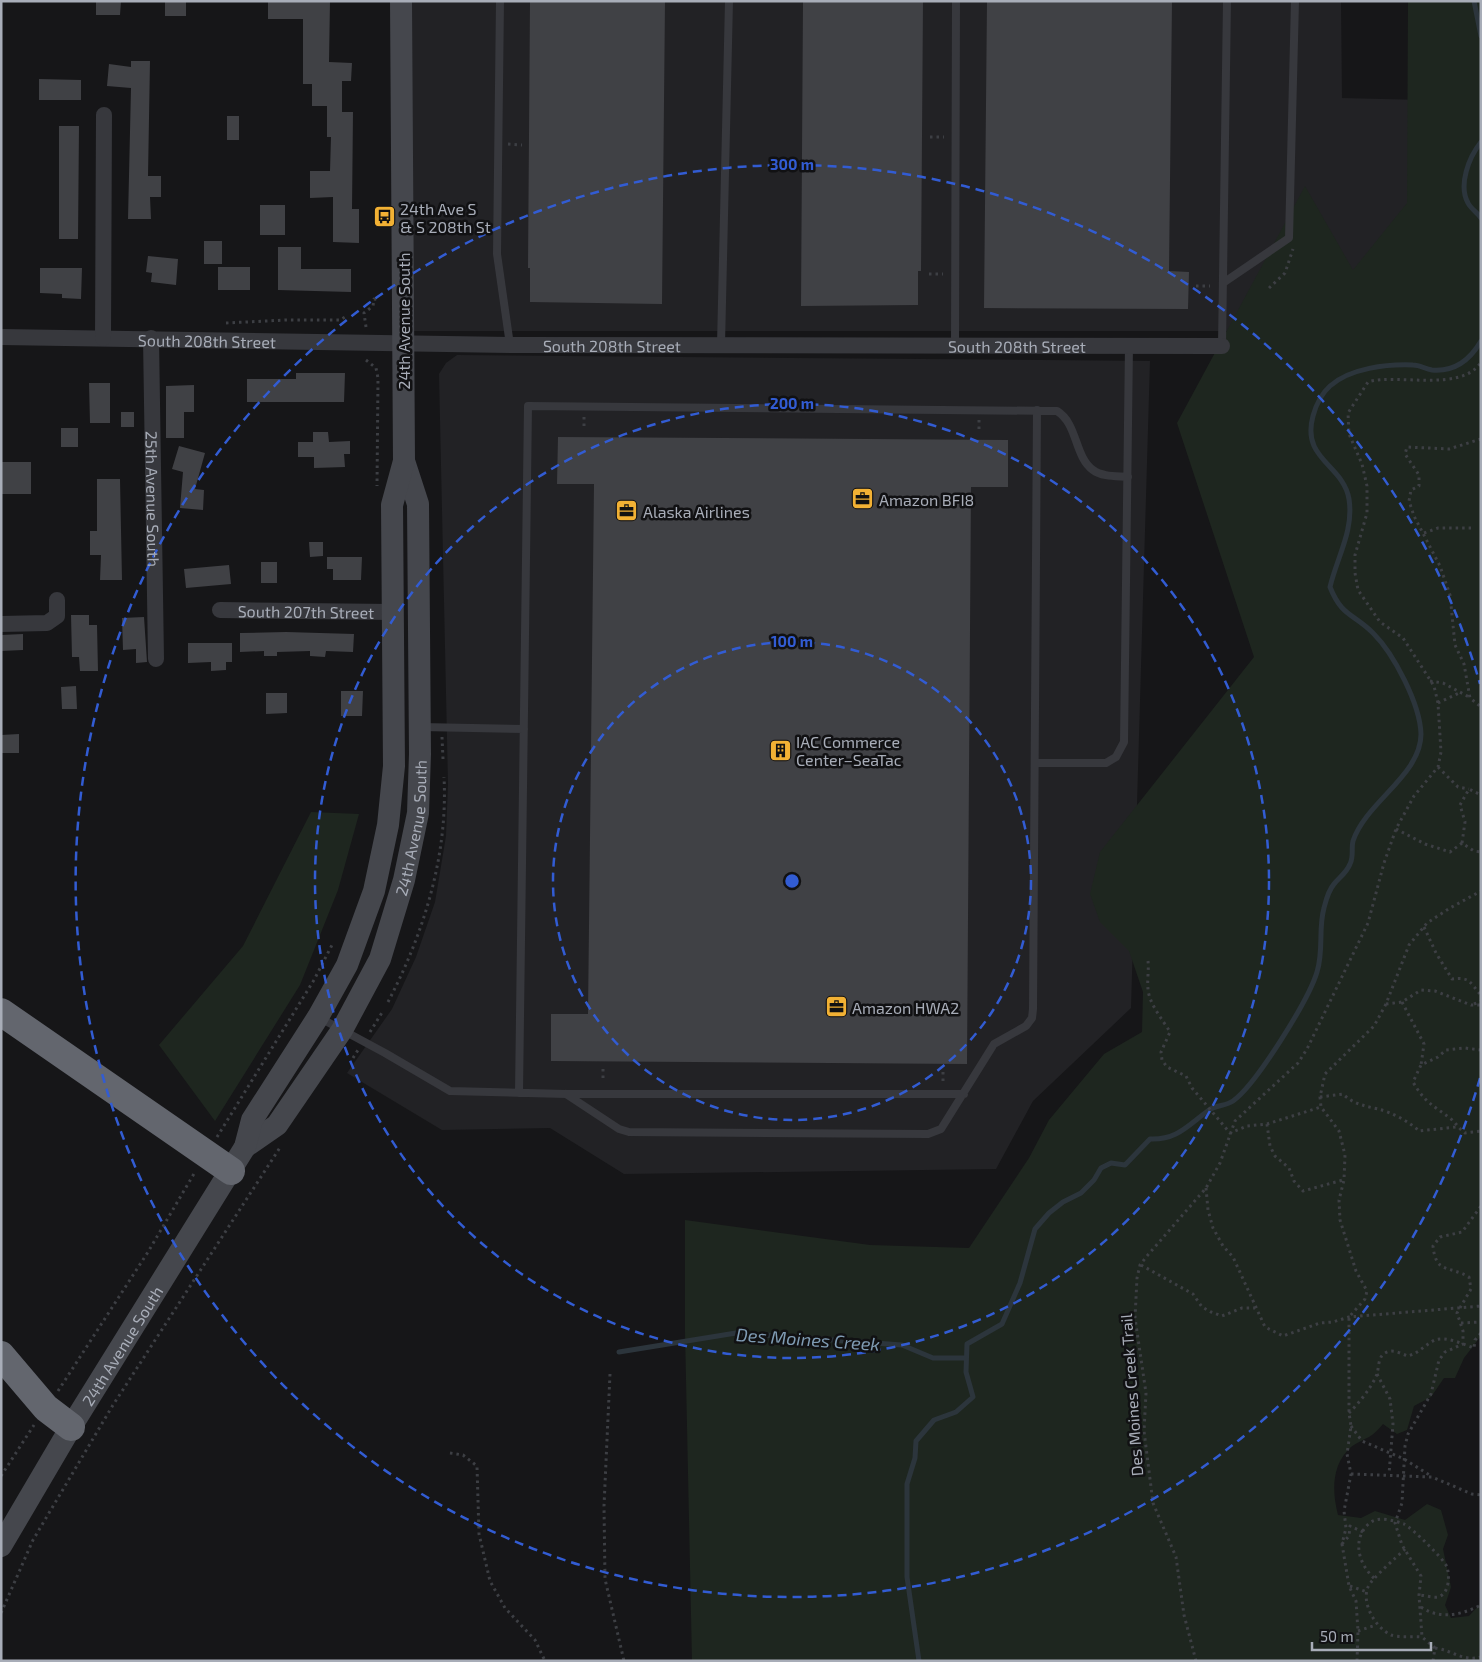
<svg xmlns="http://www.w3.org/2000/svg" width="1482" height="1662" font-family="'Exo 2',sans-serif">
	<style>
		.built { fill: #222225 }
		.green { fill: #1e261f }
		.lines { fill: none; stroke-linecap: round; stroke-linejoin: round }
		.stream { stroke: #2c353c; stroke-width: 5 }
		.building { fill: #404145 }
		.path { stroke: #3d3f44; stroke-width: 3; stroke-dasharray: 2.5 4; stroke-linecap: butt }
		.lane { stroke: #37383d; stroke-width: 8 }
		.street { stroke: #37383d; stroke-width: 16 }
		.secondary { stroke: #45474d; stroke-width: 22 }
		.highway { stroke: #63666e; stroke-width: 28 }
		.ring { fill: none; stroke: #325cd3; stroke-width: 2.5; stroke-dasharray: 9 6 }
		.labels { text-anchor: middle; dominant-baseline: central; stroke-width: 5; stroke-linejoin: round; paint-order: stroke }
		.poi-label { font-size: 16px; fill: #a8adb8; stroke: #111113; text-anchor: start }
		.street-label { font-size: 16px; fill: #a8adb8; stroke: #111113 }
		.water-label { font-size: 18px; font-style: italic; fill: #7f9bb3; stroke: #111113 }
		.centre { fill: #325cd3; stroke: #111113; stroke-width: 2.5 }
		.ring-label { font-size: 15px; text-anchor: middle; font-weight: bold; fill: #325cd3; stroke: #111113; stroke-width: 5; stroke-linejoin: round; paint-order: stroke }
	</style>
	<rect width="100%" height="100%" fill="#161618"/>
	<path class="built" d="M412 1H1341L1342 98 1464 101 1456 331H407Z
		M457 355 1150 361 1131 1008 1033 1101 996 1169 624 1174 550 1128 442 1130 347 1073 392 1009 416 957 435 902 446 836 448 784 439 374 446 363Z"/>
	<path class="green" d="M1408 1H1481V1336L1464 1358 1455 1378H1444L1431 1397 1414 1406 1407 1430 1397 1434 1383 1424C1379 1429 1374 1434 1369 1437 1363 1440 1356 1443 1351 1447 1331 1465 1332 1492 1338 1515L1361 1518 1375 1511 1405 1520 1427 1504 1441 1510 1448 1535 1443 1549 1451 1587 1445 1605 1451 1618 1469 1616 1481 1603V1661H692L685 1332V1220L870 1245 969 1248 1029 1158 1049 1120 1104 1054 1142 1032 1143 992 1129 951 1100 922 1090 894 1100 852 1254 657 1177 423 1305 186 1353 270 1407 203Z
		M311 812 359 814 338 890 300 985 215 1121 159 1045 243 946Z"/>
	<g class="lines">
		<path class="stream" d="M1474 1 1481 36
			M1481 142C1469 157 1458 185 1468 203 1471 209 1477 212 1481 218
			M619 1352 736 1333 902 1345 933 1358H966
			M919 1661 907 1577V1484L915 1458 916 1441 934 1420 956 1412 973 1397 966 1372 967 1344 1002 1324 1020 1283 1035 1229 1049 1213 1063 1202 1081 1193 1094 1180 1101 1168 1111 1163 1125 1165 1150 1139C1177 1140 1187 1126 1209 1110 1216 1105 1226 1106 1233 1101 1256 1085 1309 999 1317 972 1324 950 1318 929 1324 908 1326 900 1328 891 1334 884 1340 877 1347 872 1350 864 1354 856 1351 848 1353 841 1366 802 1421 775 1421 734 1420 704 1394 654 1373 633 1353 613 1342 617 1330 587 1337 557 1354 531 1349 499 1343 464 1301 460 1313 416 1316 405 1321 394 1330 386 1350 368 1387 364 1413 365 1420 365 1425 369 1432 370 1455 372 1470 360 1481 341"/>
	</g>
	<path class="building" d="M96 1H121L120 15H96Z
		M165 1H186V16H165Z
		M268 1H330L329 62 352 63 351 81H342V112H353L352 209H359V243L333 242V197L310 198V171H330L331 137H327V106H312V84H303V19H268Z
		M530 1H665L662 304 530 302V268H528Z
		M803 1H923L921 271H918V305L801 306Z
		M987 1H1172L1169 271 1189 272 1188 309 984 308Z
		M131 61H150L148 176H161V197H150L151 219H128L131 88 107 86 109 64 131 67Z
		M39 79 81 80V100H39Z
		M227 116H239V140H227Z
		M59 126H79L78 239H59Z
		M260 205H285V235H260Z
		M204 241H222V264H204Z
		M278 247H301V269H351V292L278 290Z
		M148 256 178 259 176 285 151 282 152 273 146 272Z
		M218 267H250V290H218Z
		M40 268H82L81 299 62 298V294L40 293Z
		M296 373H345L344 402H247V379H296Z
		M89 383H110V423H90Z
		M194 385V412H184V438H166V386Z
		M121 412H134V427H121Z
		M61 428H78V447H61Z
		M313 432H328L329 442 350 441V454H344L345 467 314 468V457H298V442H313Z
		M558 437 1008 440V487H971L967 1064 551 1061V1014H588L594 484H557Z
		M179 446 205 453 195 489 204 490 203 510 180 508 183 472 172 469Z
		M2 462H31V494H2Z
		M97 479H120L122 580H100L101 555H90V531H97Z
		M309 542H323V556L310 557Z
		M327 557H362L361 580H333V569H327Z
		M261 562H277V583H261Z
		M229 565 231 584 186 588 184 569Z
		M71 615H89V625H97L98 671H80L79 657H72Z
		M144 617 147 662 136 663V649L123 650 122 618Z
		M286 632 354 634 353 652 326 651 325 657 310 656V651L277 652V656H264V651L240 652V633Z
		M23 634V650L1 651V635Z
		M188 643H232V662H226V670L211 671V662L188 663Z
		M76 686 77 709H62L61 687Z
		M341 691H363L362 716H341Z
		M266 693H287V713L266 714Z
		M19 734V753H1V735Z"/>
	<g class="lines">
		<path class="path" d="M930 137H944
			M508 144 522 145
			M929 274H943
			M1196 286H1210
			M1269 288 1285 273 1293 249
			M226 323 286 320H340L345 317
			M366 327 364 313 373 306 374 299 380 300
			M366 360 376 368 378 378 377 486
			M584 417V429
			M979 420V432
			M1481 439 1449 449 1407 447 1405 454 1419 475V486L1411 490 1409 501 1414 516 1440 566 1450 595 1455 645 1464 664 1470 698 1481 707
			M1424 533 1438 528H1471
			M1430 681 1443 683 1469 697
			M1438 703 1459 693
			M442 737 443 759
			M1438 767 1458 787 1469 789
			M1396 829 1425 844 1450 852 1462 843 1474 851 1481 852
			M1462 843 1465 822 1460 805 1469 789 1481 795
			M1424 927 1436 953 1452 979C1471 977 1469 982 1481 995
			M1148 961C1149 970 1147 980 1148 989 1149 1004 1163 1020 1170 1032L1161 1052 1162 1060 1167 1067 1186 1076 1192 1088 1230 1133 1247 1126 1267 1124 1321 1107
			M388 1002C424 933 448 855 444 777
			M1402 1002 1424 1044 1421 1065
			M1386 1004 1402 1002 1421 990 1435 991 1471 1005H1481
			M1474 1004 1481 1001
			M370 1032 383 1011
			M1481 1050 1465 1048 1446 1050 1438 1057 1421 1065 1413 1082C1425 1103 1433 1105 1451 1119 1456 1123 1459 1129 1465 1133L1481 1131
			M353 1058 358 1050
			M603 1069V1082
			M943 1072V1084
			M1320 1097 1343 1094C1353 1104 1365 1106 1378 1109 1391 1112 1410 1122 1419 1131L1456 1127
			M1267 1124 1270 1146 1275 1156 1289 1168 1294 1181 1303 1191 1343 1180
			M217 1137 314 980 333 943
			M1206 1188 1208 1210 1213 1228 1223 1246 1233 1257 1265 1327 1283 1336 1320 1323 1333 1322 1349 1317 1481 1306
			M1141 1265 1193 1294 1202 1307 1211 1312 1222 1316 1242 1308H1255
			M1461 1323 1481 1322
			M610 1374 604 1506 605 1579 624 1661
			M1377 1374 1390 1399 1393 1424 1389 1474
			M58 1391 148 1252 195 1172
			M1349 1413C1359 1403 1372 1387 1377 1374 1379 1367 1378 1357 1385 1353 1393 1348 1401 1354 1408 1356 1419 1353 1426 1344 1435 1340 1446 1336 1463 1344 1474 1348L1475 1340 1481 1333
			M1351 1426 1362 1441 1404 1459 1431 1476
			M450 1453 463 1455 477 1466 479 1534 490 1581 505 1608 535 1640 545 1661
			M1351 1474 1432 1477 1472 1494 1481 1495
			M1 1476 34 1425
			M1342 1544 1349 1536 1350 1526 1363 1532
			M1405 1549C1397 1557 1371 1579 1368 1587 1361 1604 1376 1628 1391 1635 1399 1638 1413 1636 1422 1637
			M1374 1578C1358 1564 1351 1537 1371 1522 1380 1516 1395 1521 1404 1524 1412 1528 1444 1559 1447 1567 1450 1577 1449 1594 1438 1597 1433 1598 1424 1595 1419 1595
			M1350 1586 1367 1592
			M1421 1607C1440 1620 1461 1615 1481 1605
			M1 1613 33 1540 113 1405 281 1146
			M1358 1631 1376 1625
			M1435 1648C1452 1650 1463 1662 1481 1657
			M1196 1661 1184 1615 1176 1557 1153 1503 1144 1431 1146 1393 1135 1318 1137 1278 1140 1265 1147 1256 1206 1188 1220 1163 1235 1121 1298 1063 1307 1049 1368 923 1384 863 1396 829 1414 796 1438 767 1441 752 1438 703 1434 686 1403 638 1380 622 1358 590 1355 573V555L1367 513V486L1362 464 1349 434 1348 413 1368 382C1396 373 1462 393 1481 362
			M1357 1661 1358 1631 1356 1601 1349 1586 1342 1544 1346 1528 1344 1511 1351 1474 1347 1454 1351 1426 1349 1413V1317L1365 1299 1367 1291 1356 1271 1340 1220 1339 1200 1344 1180 1345 1155 1339 1131 1321 1107 1320 1097 1325 1074 1374 1026 1386 1004 1409 945 1427 923 1450 908 1481 891
			M1433 1661 1435 1648 1422 1637 1419 1595 1421 1576 1402 1545 1395 1523 1402 1503 1405 1446 1408 1434 1431 1394 1439 1360 1445 1352 1463 1344V1331L1457 1313 1471 1289 1469 1277C1448 1265 1436 1274 1433 1246L1440 1237 1462 1232 1481 1206"/>
		<path class="lane" d="M500 1 497 254 510 345
			M1223 283 1289 238 1295 1
			M955 344 956 1
			M721 345 729 1
			M1222 346 1227 1
			M421 727 524 729
			M1035 763H1106L1116 757 1124 742 1129 345
			M320 1018 385 1053 450 1091 566 1094H964
			M519 1093 528 406 1057 411C1078 424 1074 456 1093 470 1102 477 1117 476 1128 477
			M566 1094 619 1129 629 1132 928 1134 941 1129 994 1044 1026 1026 1032 1018 1033 1009 1037 410"/>
		<g class="street">
			<path id="s1" d="M1 337 510 345 1222 346"/>
			<path d="M103 338 104 115"/>
			<path id="s2" d="M151 338 156 659"/>
			<path id="s3" d="M220 610 392 612"/>
			<path d="M1 624 47 623 57 616V600"/>
		</g>
		<g class="secondary">
			<path id="s4" d="M245 1147 277 1125 342 1030 380 959 404 880 418 813 420 754 418 504 404 461"/>
			<path id="s5" d="M1 1546 71 1427 245 1147 252 1120 318 1017 347 965 374 891 388 825 394 766 392 505 404 461 401 1"/>
		</g>
		<path class="highway" d="M1 1012 231 1171
			M1 1355 46 1408 71 1427"/>
	</g>
	<g class="ring">
		<circle cx="792" cy="881" r="239"/>
		<circle cx="792" cy="881" r="477"/>
		<path d="M1480 1078A716 716 0 1 1 1480 684"/>
	</g>
	<defs>
		<symbol id="bus-square" viewBox="-11 -11 22 22"><rect x="-9" y="-9" width="18" height="18" rx="4" fill="#f2b134" stroke="#111113"/><path d="M-5-6H5V4H4V6H2V4H-2V6H-4V4H-5ZM-3.5-4V0h7V-4ZM-3.5 1.2v1.5H-2V1.2ZM2 1.2v1.5H3.5V1.2Z" fill="#111"/></symbol>
		<symbol id="office-square" viewBox="-11 -11 22 22"><rect x="-9" y="-9" width="18" height="18" rx="4" fill="#f2b134" stroke="#111113"/><path d="M-6-3h4V-5.5h4V-3h4V5H-6ZM-1-4.5V-3h2v-1.5ZM-6 0V1H6V0Z" fill="#111"/></symbol>
		<symbol id="building-square" viewBox="-11 -11 22 22"><rect x="-9" y="-9" width="18" height="18" rx="4" fill="#f2b134" stroke="#111113"/><path d="M-4-6H4V6H1V3H-1V6H-4ZM-2.5-4.3h1.7v1.8h-1.7ZM.8-4.3h1.7v1.8H.8ZM-2.5-1h1.7V.8h-1.7ZM.8-1h1.7V.8H.8Z" fill="#111"/></symbol>
	</defs>
	<g fill-rule="evenodd">
		<use href="#bus-square" x="372" y="204" width="25" height="25"/>
		<use href="#office-square" x="850" y="486" width="25" height="25"/>
		<use href="#office-square" x="614" y="498" width="25" height="25"/>
		<use href="#building-square" x="768" y="738" width="25" height="25"/>
		<use href="#office-square" x="824" y="994" width="25" height="25"/>
	</g>
	<g class="labels">
		<g class="poi-label">
			<text x="400" y="208">24th Ave S<tspan x="400" dy="18">&amp; S 208th St</tspan></text>
			<text x="879" y="499">Amazon BFI8</text>
			<text x="643" y="511">Alaska Airlines</text>
			<text x="796" y="741">IAC Commerce<tspan x="796" dy="18">Center–SeaTac</tspan></text>
			<text x="852" y="1007">Amazon HWA2</text>
		</g>
		<g class="street-label">
			<text transform="translate(403 321) rotate(-90)">24th Avenue South</text>
			<text stroke="none"><textPath href="#s1" startOffset="206">South 208th Street</textPath></text>
			<text stroke="none"><textPath href="#s1" startOffset="611">South 208th Street</textPath></text>
			<text stroke="none"><textPath href="#s1" startOffset="1016">South 208th Street</textPath></text>
			<text stroke="none"><textPath href="#s2" startOffset="161">25th Avenue South</textPath></text>
			<text stroke="none"><textPath href="#s3" startOffset="86">South 207th Street</textPath></text>
			<text stroke="none"><textPath href="#s4" startOffset="370">24th Avenue South</textPath></text>
			<text stroke="none"><textPath href="#s5" startOffset="234">24th Avenue South</textPath></text>
			<text transform="translate(1131 1395) rotate(-94)">Des Moines Creek Trail</text>
		</g>
		<g class="water-label">
			<text transform="translate(808 1339) rotate(4)">Des Moines Creek</text>
		</g>
	</g>
	<circle cx="792" cy="881" r="8" class="centre"/>
	<g class="ring-label">
		<text x="792" y="170">300 m</text>
		<text x="792" y="409">200 m</text>
		<text x="792" y="647">100 m</text>
	</g>
	<rect width="1482" height="1662" fill="none" stroke="#a8adb8" stroke-width="5"/>
	<path d="M1312 1642v8h119v-8" fill="none" stroke="#a8adb8" stroke-width="2.5"/>
	<text x="1320" y="1642" font-size="15" fill="#a8adb8" stroke="#111113" stroke-width="4" paint-order="stroke">50 m</text>
</svg>
